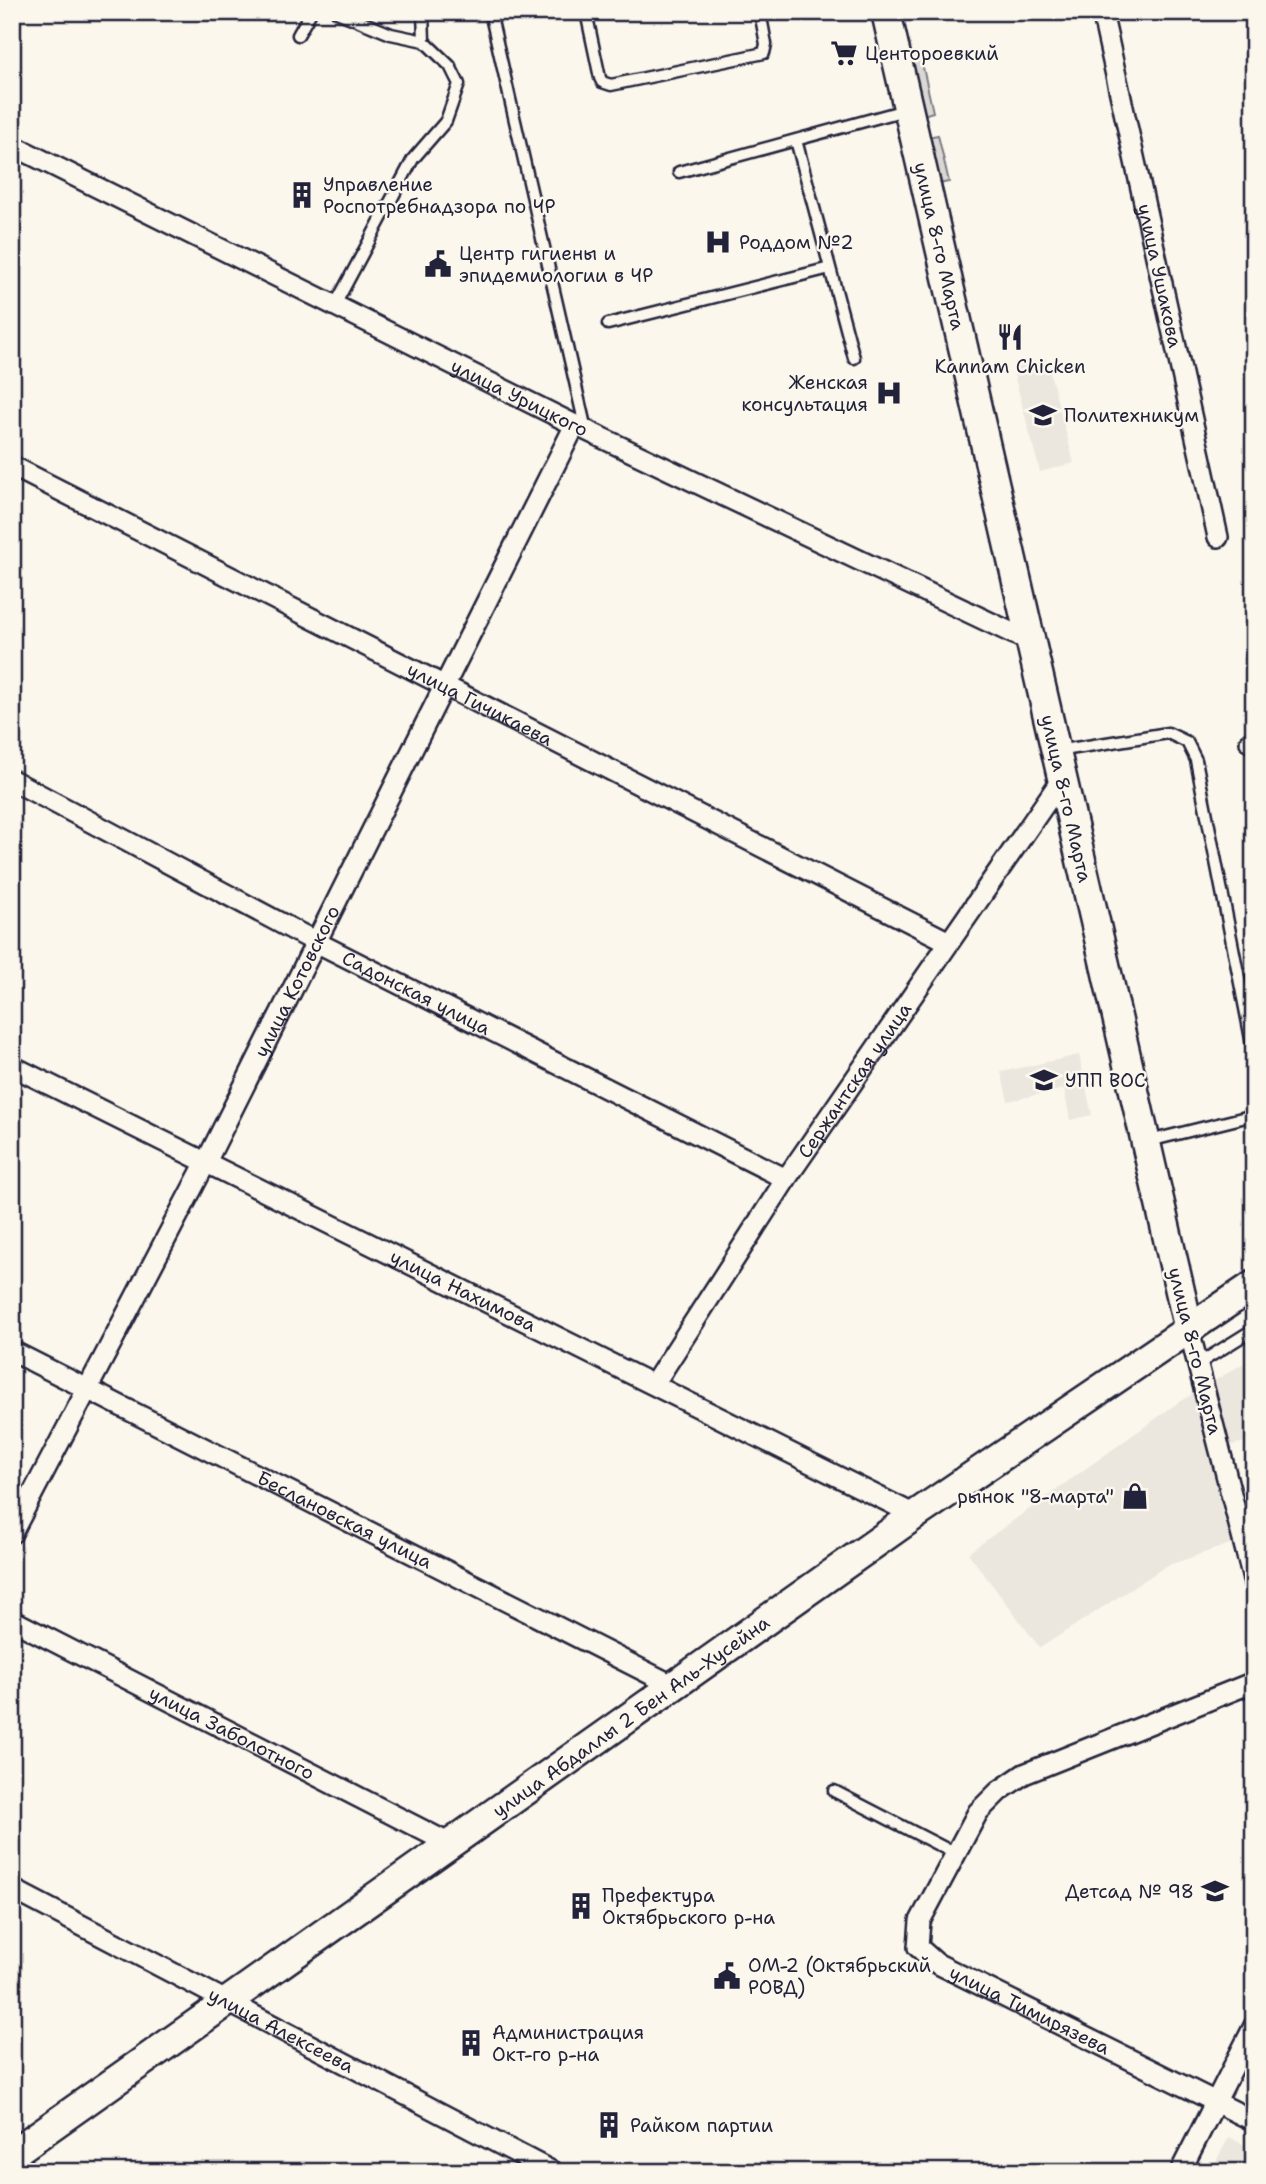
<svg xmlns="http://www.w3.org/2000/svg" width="1266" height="2184" font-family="'Shantell Sans',sans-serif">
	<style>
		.built { fill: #ebe7df }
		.green { fill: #dbd8d3; stroke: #7e7d87; stroke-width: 2 }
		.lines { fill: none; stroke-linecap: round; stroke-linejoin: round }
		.lane-casing { stroke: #22223b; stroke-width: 15 }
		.street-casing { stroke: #22223b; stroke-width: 24 }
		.secondary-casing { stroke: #22223b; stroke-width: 33 }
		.lane { stroke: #fbf7ec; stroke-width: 10 }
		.street { stroke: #fbf7ec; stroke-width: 19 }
		.secondary { stroke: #fbf7ec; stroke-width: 28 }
		.labels { text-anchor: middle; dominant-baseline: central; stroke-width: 5; stroke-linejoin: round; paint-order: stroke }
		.poi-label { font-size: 19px; fill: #22223b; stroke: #fbf7ec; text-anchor: start }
		.street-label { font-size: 19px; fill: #22223b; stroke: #fbf7ec }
	</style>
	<rect width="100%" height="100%" fill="#fbf7ec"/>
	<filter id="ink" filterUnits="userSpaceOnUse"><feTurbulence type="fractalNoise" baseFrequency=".0143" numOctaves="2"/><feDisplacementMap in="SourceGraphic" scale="14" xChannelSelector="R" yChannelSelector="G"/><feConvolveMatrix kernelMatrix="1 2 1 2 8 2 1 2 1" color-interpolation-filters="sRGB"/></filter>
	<g filter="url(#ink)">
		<path class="built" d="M1046 358 1074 463 1040 472 1012 367Z
			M1079 1055 1092 1115 1070 1120 1064 1089 1008 1101 1001 1072Z
			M1254 1357V1440L1211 1450 1233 1543 1166 1566 1040 1648 968 1553 1179 1402Z
			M1229 2137 1254 2150V2172H1210Z"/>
		<path class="green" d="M920 54 933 112 923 115 909 57Z
			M938 135 949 182 938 184 927 137Z"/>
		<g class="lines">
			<defs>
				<path id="lane" d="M337 12 391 34 424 41
					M490 12 586 430
					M586 12 600 78 602 82 611 85 764 53 766 44 760 12
					M298 35 311 12
					M796 140 854 358
					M679 172 905 110
					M335 305 413 159 446 121 459 84 450 66 424 41 423 12
					M608 324 830 268
					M1057 751 1168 733 1187 742 1196 760 1254 1054
					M1149 1141 1254 1115
					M1198 1364 1254 1329
					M834 1791 956 1854"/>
				<g id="street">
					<path id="s1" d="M1102 12 1218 537"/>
					<path id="s2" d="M12 145 575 425 1031 642"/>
					<path id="s3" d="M12 466 947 941"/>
					<path d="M1250 742 1254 741"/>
					<path id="s4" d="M12 780 316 942 786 1179"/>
					<path id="s5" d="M12 1066 915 1515"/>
					<path d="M1189 1330 1254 1583"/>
					<path id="s6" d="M12 1351 676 1687"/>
					<path id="s7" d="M654 1384 786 1179 1062 779"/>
					<path id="s8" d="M12 1533 205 1164 575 425"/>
					<path id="s9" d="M12 1620 452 1845"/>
					<path id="s10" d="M1254 1682 1024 1774 999 1791 978 1812 920 1921 918 1947 936 1963 1254 2121"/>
					<path id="s11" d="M12 1889 553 2172"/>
					<path d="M12 2162 31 2172"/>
					<path d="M1180 2172 1254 2026"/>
				</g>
				<g id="secondary">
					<path id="s12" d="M886 12 1189 1330"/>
					<path id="s13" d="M12 2154 915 1515 1254 1285"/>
				</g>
			</defs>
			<use href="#lane" class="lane-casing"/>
			<use href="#street" class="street-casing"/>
			<use href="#secondary" class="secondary-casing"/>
			<use href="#lane" class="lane"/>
			<use href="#street" class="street"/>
			<use href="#secondary" class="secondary"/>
		</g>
	</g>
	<defs>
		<symbol id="supermarket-bare" viewBox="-9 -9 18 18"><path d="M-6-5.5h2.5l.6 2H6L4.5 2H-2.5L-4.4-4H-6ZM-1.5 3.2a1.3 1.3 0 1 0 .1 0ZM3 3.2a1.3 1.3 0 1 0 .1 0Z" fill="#22223b" stroke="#fbf7ec" stroke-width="2.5" paint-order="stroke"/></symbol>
		<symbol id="building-bare" viewBox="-9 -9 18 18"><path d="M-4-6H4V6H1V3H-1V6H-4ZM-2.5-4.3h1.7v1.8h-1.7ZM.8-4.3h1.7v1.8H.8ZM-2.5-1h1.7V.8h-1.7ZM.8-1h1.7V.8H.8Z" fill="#22223b" stroke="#fbf7ec" stroke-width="2.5" paint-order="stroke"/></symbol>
		<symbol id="hospital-bare" viewBox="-9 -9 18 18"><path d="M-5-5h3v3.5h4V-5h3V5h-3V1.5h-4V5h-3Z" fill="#22223b" stroke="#fbf7ec" stroke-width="2.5" paint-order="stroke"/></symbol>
		<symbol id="civic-bare" viewBox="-9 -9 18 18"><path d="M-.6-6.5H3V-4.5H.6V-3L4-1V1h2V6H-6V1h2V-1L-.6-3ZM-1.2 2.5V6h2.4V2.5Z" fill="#22223b" stroke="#fbf7ec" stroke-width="2.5" paint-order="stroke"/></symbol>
		<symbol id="restaurant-bare" viewBox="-9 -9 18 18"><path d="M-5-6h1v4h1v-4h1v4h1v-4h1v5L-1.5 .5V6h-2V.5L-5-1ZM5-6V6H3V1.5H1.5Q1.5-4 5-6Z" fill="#22223b" stroke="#fbf7ec" stroke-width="2.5" paint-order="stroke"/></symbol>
		<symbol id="university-bare" viewBox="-9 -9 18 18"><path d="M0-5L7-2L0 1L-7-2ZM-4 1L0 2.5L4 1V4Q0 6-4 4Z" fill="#22223b" stroke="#fbf7ec" stroke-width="2.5" paint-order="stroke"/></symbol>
		<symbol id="shop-bare" viewBox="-9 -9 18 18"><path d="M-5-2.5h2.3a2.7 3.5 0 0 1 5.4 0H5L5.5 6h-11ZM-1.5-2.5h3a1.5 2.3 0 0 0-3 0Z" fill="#22223b" stroke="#fbf7ec" stroke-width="2.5" paint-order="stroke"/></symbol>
		<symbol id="school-bare" viewBox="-9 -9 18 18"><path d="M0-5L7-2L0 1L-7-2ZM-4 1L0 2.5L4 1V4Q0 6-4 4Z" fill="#22223b" stroke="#fbf7ec" stroke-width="2.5" paint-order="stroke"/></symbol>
	</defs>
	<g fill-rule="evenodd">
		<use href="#supermarket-bare" x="825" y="34" width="38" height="38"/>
		<use href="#building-bare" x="283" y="176" width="38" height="38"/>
		<use href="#hospital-bare" x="699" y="223" width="38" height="38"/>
		<use href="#civic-bare" x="419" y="245" width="38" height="38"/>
		<use href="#restaurant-bare" x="991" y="318" width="38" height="38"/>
		<use href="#hospital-bare" x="870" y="374" width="38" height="38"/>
		<use href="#university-bare" x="1024" y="396" width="38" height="38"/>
		<use href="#university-bare" x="1025" y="1061" width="38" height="38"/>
		<use href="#shop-bare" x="1116" y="1477" width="38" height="38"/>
		<use href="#school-bare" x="1196" y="1872" width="38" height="38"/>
		<use href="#building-bare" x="562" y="1887" width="38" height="38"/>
		<use href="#civic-bare" x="708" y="1957" width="38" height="38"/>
		<use href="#building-bare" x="452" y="2024" width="38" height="38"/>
		<use href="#building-bare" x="590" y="2106" width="38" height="38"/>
	</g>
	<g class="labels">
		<g class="poi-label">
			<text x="865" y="53">Центороевкий</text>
			<text x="323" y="184">Управление<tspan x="323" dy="22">Роспотребнадзора по ЧР</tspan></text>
			<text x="739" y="242">Роддом №2</text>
			<text x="459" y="253">Центр гигиены и<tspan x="459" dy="22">эпидемиологии в ЧР</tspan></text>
			<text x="1010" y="366" text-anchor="middle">Kannam Chicken</text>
			<text x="868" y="382" text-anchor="end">Женская<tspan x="868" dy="22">консультация</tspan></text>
			<text x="1064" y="415">Политехникум</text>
			<text x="1065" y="1080">УПП ВОС</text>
			<text x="1114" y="1496" text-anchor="end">рынок "8-марта"</text>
			<text x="1194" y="1891" text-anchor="end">Детсад № 98</text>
			<text x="602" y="1895">Префектура<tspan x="602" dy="22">Октябрьского р-на</tspan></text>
			<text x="748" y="1965">ОМ-2 (Октябрьский<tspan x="748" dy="22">РОВД)</tspan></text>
			<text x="492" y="2032">Администрация<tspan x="492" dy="22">Окт-го р-на</tspan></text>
			<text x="630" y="2125">Райком партии</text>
		</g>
		<g class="street-label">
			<text stroke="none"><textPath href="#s12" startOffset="240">улица 8-го Марта</textPath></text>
			<text stroke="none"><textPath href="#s1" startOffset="270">улица Ушакова</textPath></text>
			<text stroke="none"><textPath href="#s2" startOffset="567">улица Урицкого</textPath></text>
			<text stroke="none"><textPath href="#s3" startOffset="525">улица Гичикаева</textPath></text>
			<text stroke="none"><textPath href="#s12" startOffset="807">улица 8-го Марта</textPath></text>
			<text stroke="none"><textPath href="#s8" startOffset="621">улица Котовского</textPath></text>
			<text stroke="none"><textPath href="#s4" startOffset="457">Садонская улица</textPath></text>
			<text stroke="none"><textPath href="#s7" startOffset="364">Сержантская улица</textPath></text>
			<text stroke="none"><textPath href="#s5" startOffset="504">улица Нахимова</textPath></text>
			<text transform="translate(1195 1351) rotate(76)">улица 8-го Марта</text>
			<text stroke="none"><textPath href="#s6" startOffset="373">Беслановская улица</textPath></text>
			<text stroke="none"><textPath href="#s13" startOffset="758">улица Абдаллы 2 Бен Аль-Хусейна</textPath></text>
			<text stroke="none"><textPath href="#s9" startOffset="247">улица Заболотного</textPath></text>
			<text stroke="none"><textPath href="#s10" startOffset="586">улица Тимирязева</textPath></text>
			<text stroke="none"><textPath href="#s11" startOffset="304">улица Алексеева</textPath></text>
		</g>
	</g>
	<rect width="1266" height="2184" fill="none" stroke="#fbf7ec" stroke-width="42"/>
	<rect x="21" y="21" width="1224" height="2142" fill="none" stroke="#22223b" stroke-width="2.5" filter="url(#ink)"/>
</svg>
